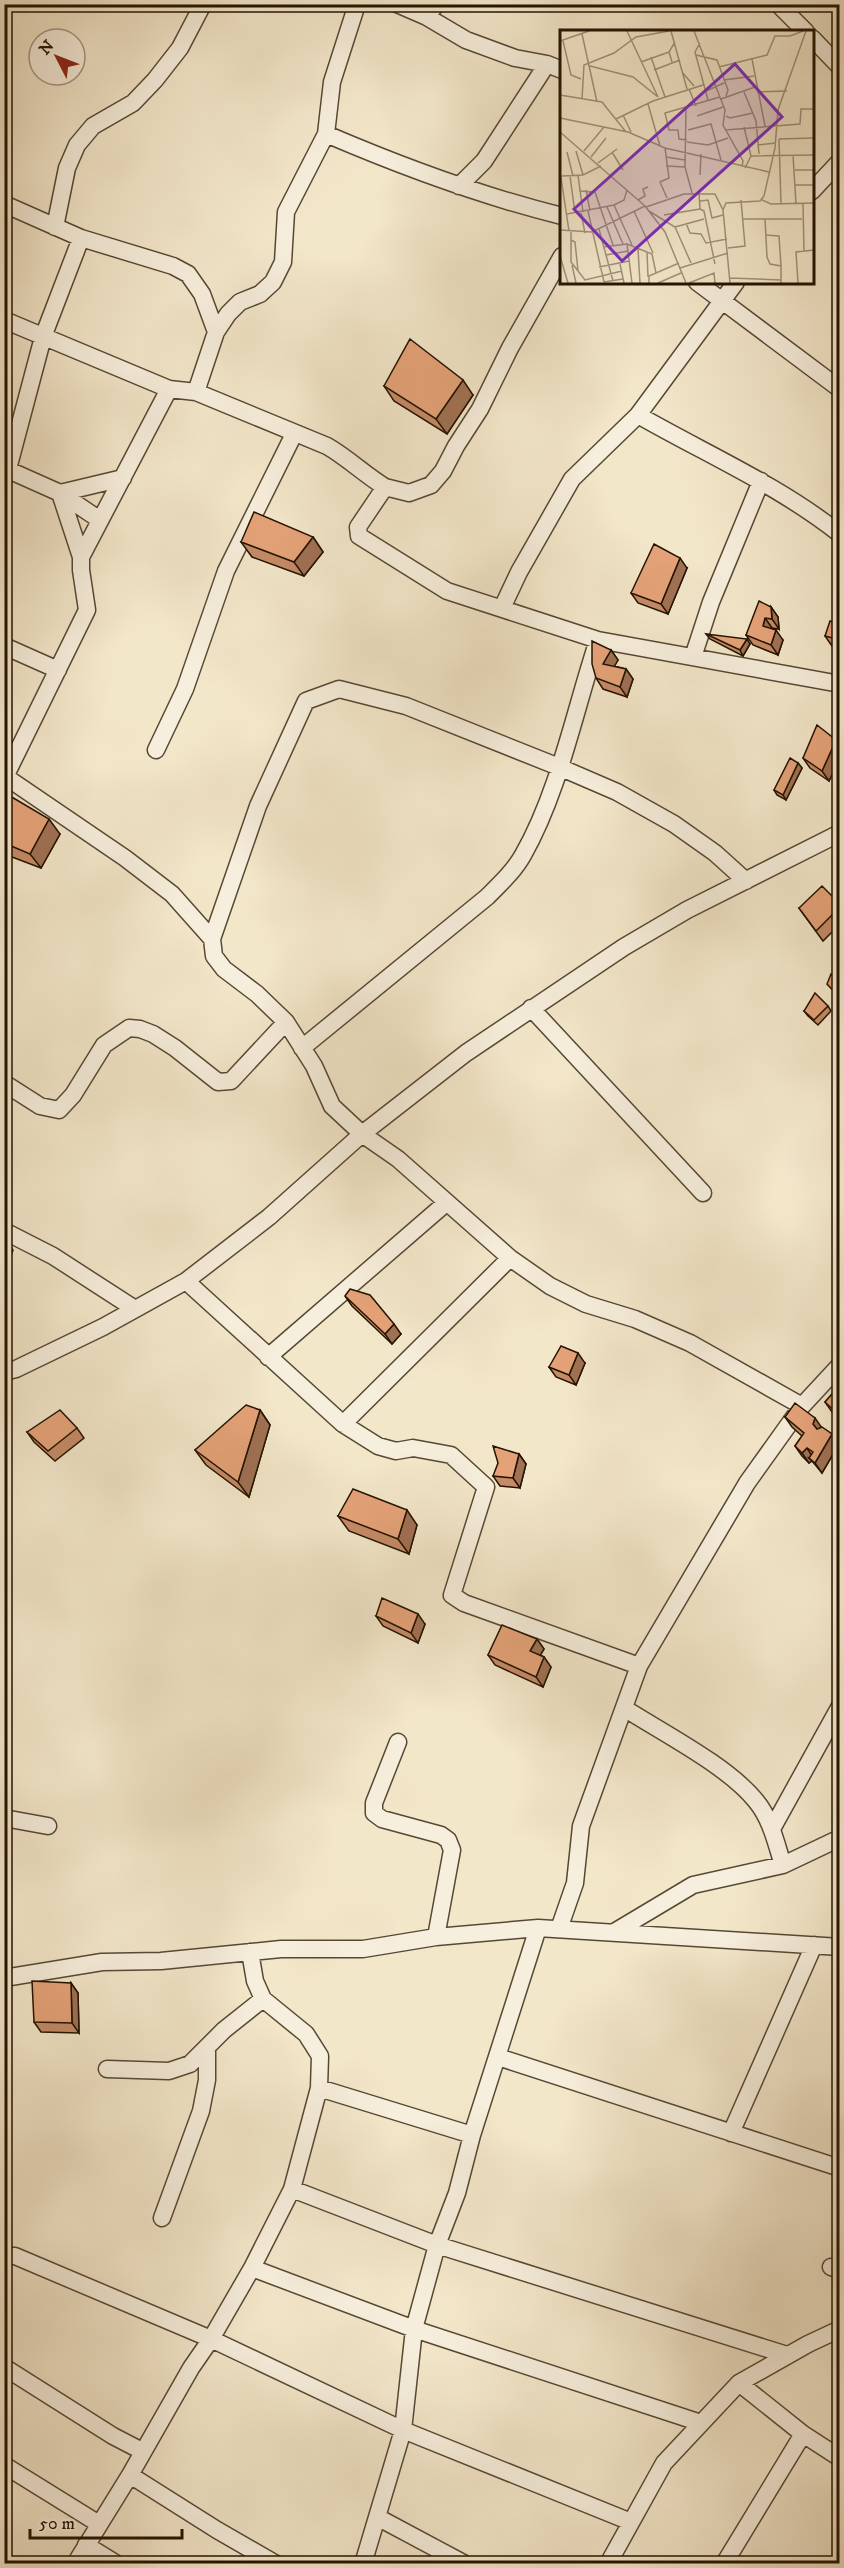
<svg xmlns="http://www.w3.org/2000/svg" width="844" height="2568" font-family="'IM FELL DW Pica',serif">
	<style>
		.lines { fill: none; stroke-linecap: round; stroke-linejoin: round }
		.minor-casing { stroke: #574833; stroke-width: 19 }
		.minor { stroke: #f7efdd; stroke-width: 16 }
		.wall { fill: #c58b67; stroke: #231301; stroke-width: 1.5 }
		.shaded-wall { fill: #a07154; stroke: #231301; stroke-width: 1.5 }
		.building { fill: #e5a278; stroke: #231301; stroke-width: 1.5 }
		.inset-road { fill: none; stroke: #a0927a; stroke-width: 1.5 }
		.view { fill: #7b2cbf; fill-opacity: 0.15; stroke: #7b2cbf; stroke-width: 3 }
		.inset-edge { fill: none; stroke: #231301; stroke-width: 3 }
	</style>
	<rect width="100%" height="100%" fill="#f3e7ca"/>
	<filter id="stains"><feTurbulence type="fractalNoise" baseFrequency=".00333" numOctaves="4"/><feColorMatrix values="0 0 0 0 .2 0 0 0 0 .09 0 0 0 0 .02 0 0 0 .5 -.17"/></filter>
	<radialGradient id="worn" r=".72"><stop offset=".6" stop-color="#630" stop-opacity="0"/><stop offset="1" stop-color="#630" stop-opacity=".3"/></radialGradient>
	<g class="lines">
		<defs>
			<path id="minor" d="M397 4 427 17 466 40 515 58 547 64 562 70
				M778 4 806 32
				M427 17 436 4
				M812 38 840 67
				M326 134C403 167 481 196 562 216
				M459 186 484 161 547 64
				M812 191 840 161
				M4 204 81 238 173 266 188 274 202 294 216 332
				M55 227 67 168 77 145 93 126 133 103 155 80 180 48 203 4
				M697 282 840 389
				M4 320 169 389 196 392 327 446C348 458 365 475 385 487L358 527 359 536 447 591 598 640 840 684
				M196 392 216 332 228 314 240 302 260 294 273 282 283 262 286 212 326 134 332 82 357 4
				M638 415C706 454 778 485 840 534
				M4 468 60 493 100 520
				M8 469 43 337 81 238
				M385 487 409 493 431 485 443 471 456 446 480 409 510 348 562 256
				M81 557 60 493 123 478
				M502 608 519 572 572 479 638 415 736 282
				M4 646 58 670
				M693 657 711 602 761 481
				M156 750 185 689 226 571 294 434
				M6 777 125 858 172 894 212 939
				M4 779 87 610 81 570V557L169 389
				M746 881 715 853 674 824 617 792 559 767 406 706 339 689 306 701 258 806 212 939 214 956 224 969 257 994 286 1022 314 1066 332 1106 362 1134 398 1159 510 1258 550 1286 586 1304 635 1319 690 1343 802 1406
				M531 1008 703 1193
				M302 1048 487 897C500 884 514 871 523 855 559 792 575 709 598 640
				M4 1083 40 1106 59 1110 73 1095 104 1045 129 1028 140 1029 153 1034 175 1048 218 1082 231 1081 286 1022
				M4 1231 53 1256 135 1309
				M186 1281 343 1424 378 1446 396 1451 413 1448 451 1455 486 1487 452 1595 464 1603 639 1666
				M268 1357 446 1203
				M4 1372 16 1369 103 1327 186 1281 269 1217 362 1134 466 1053 624 947 687 910 840 833
				M343 1424 510 1258
				M624 1708C663 1733 728 1766 756 1801 771 1819 776 1843 783 1865
				M398 1742 374 1803V1813L382 1819 441 1835 448 1840 452 1850 436 1937
				M4 1818 48 1826
				M772 1829 840 1706
				M559 1929 575 1883 581 1826 639 1666 747 1483 802 1406 840 1365
				M616 1931 693 1885 783 1865 840 1838
				M4 1978 102 1962 161 1961 281 1949H363L436 1937 538 1928 840 1947
				M498 2057 840 2168
				M107 2069 169 2071 190 2064 224 2030 263 1999
				M319 2088 472 2135
				M731 2133 814 1945
				M292 2189 437 2245 787 2355
				M162 2218 201 2111 207 2080V2049
				M4 2256H15L211 2339 403 2430 631 2522
				M831 2267 840 2270
				M252 2268 414 2329 701 2423
				M4 2367 113 2436 142 2451
				M739 2383 803 2434 840 2458
				M4 2465 99 2524
				M130 2475 217 2530 276 2564
				M377 2517 465 2564
				M86 2545 117 2564
				M75 2564 130 2475 191 2368 211 2339 252 2268 292 2189 319 2088 320 2056 306 2034 263 1999 255 1981 250 1952
				M363 2564 403 2430 414 2329 437 2245 457 2193 472 2135 538 1928
				M608 2564 664 2463 739 2383 808 2344 840 2329
				M724 2564 803 2434"/>
		</defs>
		<use href="#minor" class="minor-casing"/>
		<use href="#minor" class="minor"/>
	</g>
	<path class="wall" d="M384 386 473 395 447 434 394 401Z
		M313 537 323 552 304 576 252 557 241 542Z
		M687 568 668 614 638 603 631 593Z
		M771 607 778 617 779 629 772 628V629L783 640 778 655 753 645 746 635Z
		M840 624V648L832 646 825 636Z
		M706 634 750 644 743 656 710 639Z
		M611 650 618 660 614 666 626 669 633 679 627 697 603 689 596 678Z
		M836 740 840 745V758L829 781 810 768 803 758Z
		M798 763 802 768 786 800 777 795 774 790Z
		M4 807 60 834 41 868 4 854Z
		M840 904V924L823 941 799 908Z
		M828 1006 831 1011 818 1025 808 1016 804 1011Z
		M345 1296 401 1334 392 1344 352 1306Z
		M585 1363 576 1385 556 1377 549 1367Z
		M840 1385V1419L832 1412 825 1402Z
		M260 1410 270 1425 249 1497 206 1465 195 1450Z
		M785 1417 821 1427 832 1434 839 1444 822 1473 812 1461 809 1463 802 1456 795 1446 802 1436 792 1427Z
		M77 1428 84 1438 55 1461 34 1442 27 1432Z
		M519 1454 526 1464 520 1488 500 1486 493 1476Z
		M338 1516 417 1525 409 1554 349 1531Z
		M376 1616 425 1624 418 1643 383 1626Z
		M537 1639 544 1649 540 1655 544 1657 551 1667 543 1687 495 1665 488 1655Z
		M71 1983 78 1993 79 2033 41 2032 34 2022Z"/>
	<path class="shaded-wall" d="M463 380 473 395 447 434 436 419Z
		M313 537 323 552 304 576 294 562Z
		M680 558 687 568 668 614 661 604Z
		M771 607 778 617 779 629 772 619Z
		M765 618 772 628 770 636 763 626Z
		M776 630 783 640 778 655 771 645Z
		M747 639 750 644 743 656 740 650Z
		M611 650 618 660 610 674 603 664Z
		M626 669 633 679 627 697 620 687Z
		M836 740 840 745V758L829 781 822 771Z
		M798 763 802 768 786 800 783 795Z
		M49 819 60 834 41 868 30 854Z
		M4 1238 13 1250 4 1274Z
		M394 1324 401 1334 392 1344 385 1334Z
		M578 1353 585 1363 576 1385 569 1375Z
		M260 1410 270 1425 249 1497 238 1482Z
		M815 1418 822 1428 820 1434 813 1424Z
		M832 1434 839 1444 822 1473 815 1463Z
		M807 1448 814 1459 809 1458 812 1461 809 1463 802 1453Z
		M519 1454 526 1464 520 1488 513 1478Z
		M407 1510 417 1525 409 1554 398 1539Z
		M418 1614 425 1624 418 1643 411 1633Z
		M537 1639 544 1649 537 1661 530 1651Z
		M544 1657 551 1667 543 1687 536 1677Z
		M71 1983 78 1993 79 2033 72 2023Z"/>
	<path class="building" d="M410 339 463 380 436 419 384 386Z
		M254 512 313 537 294 562 241 542Z
		M654 544 680 558 661 604 631 593Z
		M759 601 771 607 772 619 765 618 763 626 776 630 771 645 746 635Z
		M830 621 840 624V640L825 636Z
		M706 634 747 639 740 650Z
		M592 641 611 650 603 664 626 669 620 687 596 678 592 664Z
		M817 725 836 740 822 771 803 758Z
		M790 758 798 763 783 795 774 790Z
		M10 796 49 819 30 854 4 843V807Z
		M822 886 840 904V907L816 931 799 908Z
		M831 974 840 982V995L839 997 827 984Z
		M815 993 828 1006 814 1020 804 1011Z
		M350 1289 370 1295 394 1324 385 1334 345 1296Z
		M561 1346 578 1353 569 1375 549 1367Z
		M840 1385V1416L825 1402Z
		M795 1403 815 1418 813 1424 817 1429 822 1427 832 1434 815 1463 809 1458 813 1452 807 1448 802 1453 795 1446 804 1433 785 1417Z
		M246 1405 260 1410 238 1482 195 1450Z
		M60 1410 77 1428 48 1451 27 1432Z
		M493 1446 519 1454 513 1478 493 1476 498 1463Z
		M353 1489 407 1510 398 1539 338 1516Z
		M382 1598 418 1614 411 1633 376 1616Z
		M502 1625 537 1639 530 1651 544 1657 536 1677 488 1655Z
		M32 1981 71 1983 72 2023 34 2022Z"/>
	<g transform="translate(560 30)">
		<rect width="254" height="254" fill="#f3e7ca"/>
		<path class="inset-road" d="M67 1 98 67M111 1 127 59M134 1 165 80 163 95 183 131 182 137M22 4 37 72M0 11 29 1M3 11 11 45 21 49M140 13 135 22 148 70M136 25 157 30 168 60 166 66M91 27 105 67M192 29 205 96M81 32 109 22M112 32 109 22 115 12M30 36 73 47 98 67M159 37 207 25 215 6H230L243 1M94 40 120 30M122 42 134 56M164 50 194 46M129 59 136 76M146 61 164 53M184 62 196 91 199 124M197 62 227 61M0 65 42 72 66 102M22 69 24 35 54 23 76 7 109 1M161 69 195 57M88 74 100 116M126 78 125 137 132 163M63 85 71 102M137 86 163 77M166 86 170 88 193 83M0 88 68 102 105 118 209 142M56 89 93 71 143 55M184 97 191 126 185 138M128 100 151 94 161 130M165 100 240 94 241 79H254M0 102 85 176 105 202 126 253M219 109 221 174M219 109 254 108M127 110 119 109 118 100H109L105 83 160 67M127 112 148 115 168 108M198 115 216 113M105 118 109 148 100 152 107 168M16 121 23 145M24 121 44 97M7 122 13 146M52 122 63 140M233 125 236 174M191 126 254 125M31 127 46 108M106 127 125 130M38 133 57 119M106 136 125 137M235 140H254M0 141 9 201M18 145 23 182M140 145 141 124M2 146 23 145 41 136M10 146 15 183M235 155H254M26 160 30 181M19 161 35 162 53 215M139 163 140 179 144 181 155 234M78 170 85 166 83 159 88 157M202 170 211 174 254 173M140 171 148 170 152 188 163 185M243 173 244 221M54 175 72 215M47 177 63 214M86 177 124 164H155L163 180 170 253M163 180 166 173 200 171 204 166 215 118 218 80 246 1M28 181 44 252M74 181 93 223M89 181 115 197 131 233M21 183 25 203M7 184 54 175 64 170 67 160M104 185 140 179M183 189H242M205 189 207 227 210 234 221 236V253M126 193 130 203 141 204 146 213 167 209M115 197 144 189M39 199 53 251M0 200 32 202 85 176M11 202V232L25 250 62 241M205 205 219 206 221 236M11 210 15 212 18 241M67 214 72 253M43 217 67 214 92 224 96 243M168 218 185 216 181 170M78 219 80 253M87 222 88 247M46 225 68 221M0 226 8 253M60 234 64 253M12 235 16 253M39 237 69 231M120 238 168 223M170 248 221 250M44 252 63 249M89 253V246L119 233M98 253 121 243M129 253 154 243 155 253M238 253 236 222 254 220"/>
		<path class="view" d="M175 34 222 87 62 231 14 179Z"/>
		<rect width="254" height="254" class="inset-edge"/>
	</g>
	<rect width="844" height="2568" fill="none" stroke="#f3e7ca" stroke-width="24"/>
	<rect x="6" y="6" width="832" height="2556" fill="none" stroke="#231301" stroke-width="3"/>
	<rect x="12" y="12" width="820" height="2544" fill="none" stroke="#231301" stroke-width="1.5"/>
	<g transform="translate(57 57) rotate(312)"><circle r="28" fill="#f7efdd" stroke="#a29785" stroke-width="1.5"/>
	<path d="M0-4.5L10 22L0 15L-10 22Z" fill="#8f2418"/>
	<text y="-9" font-size="16" font-weight="bold" text-anchor="middle" fill="#231301">N</text>
	</g>
	<path d="M30 2529v9h152v-9" fill="none" stroke="#231301" stroke-width="3"/>
	<text x="39" y="2529" font-size="18" fill="#231301" stroke="#f7efdd" stroke-width="4.5" paint-order="stroke">50 m</text>
	<rect width="100%" height="100%" filter="url(#stains)"/>
	<rect width="100%" height="100%" fill="url(#worn)"/>
</svg>
